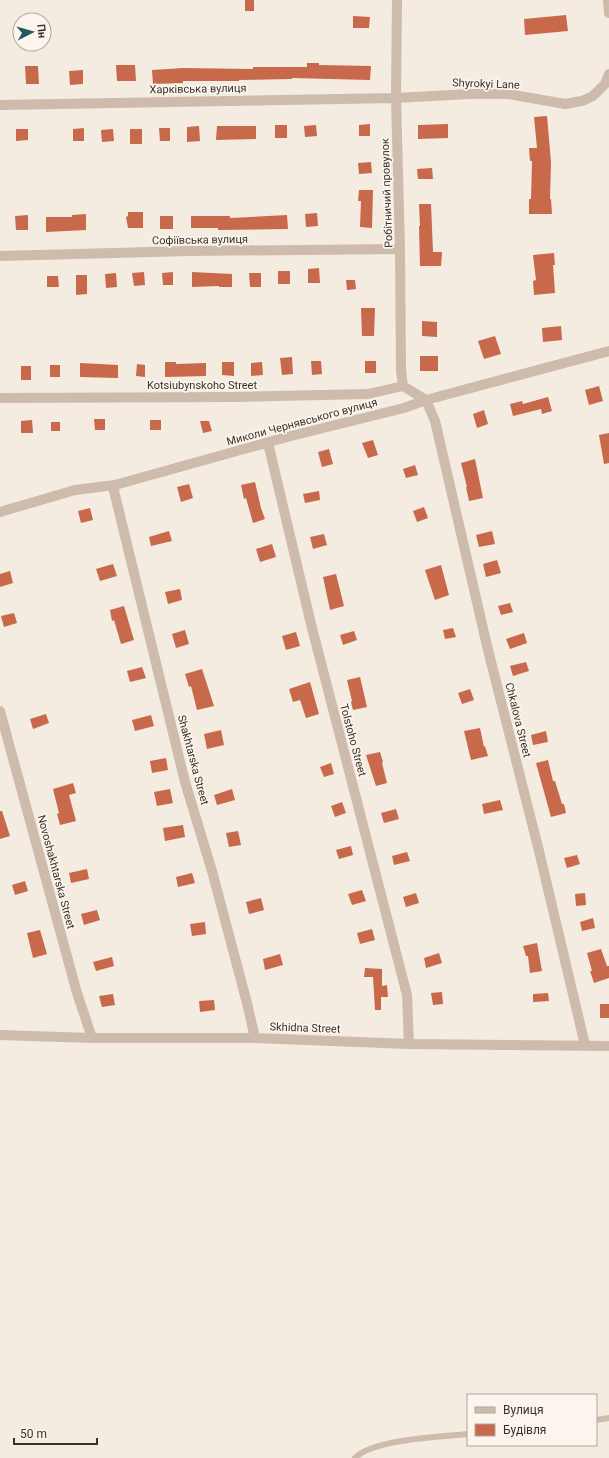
<svg xmlns="http://www.w3.org/2000/svg" width="609" height="1458" font-family="Roboto,sans-serif">
	<style>
		.building { fill: #c8694b }
		.lines { fill: none; stroke-linecap: round; stroke-linejoin: round }
		.lane { stroke: #cdbbac; stroke-width: 6 }
		.street { stroke: #cdbbac; stroke-width: 10 }
		.labels { text-anchor: middle; dominant-baseline: central; stroke-width: 3.5; stroke-linejoin: round; paint-order: stroke }
		.street-label { font-size: 11px; fill: #3b302b; stroke: #fbf5ee }
	</style>
	<rect width="100%" height="100%" fill="#f4ebe1"/>
	<path class="building" d="M245 0H254V11H245Z
		M566 15 568 31 525 35 524 19Z
		M353 16 370 17 369 28H353Z
		M307 63H319V65L371 66 370 80 292 78V79L239 80V81H183V83L153 84 152 70 183 68 253 69V67H307Z
		M116 65H135L136 81H117Z
		M25 66H38L39 84H26Z
		M83 70V84L70 85 69 71Z
		M547 116 551 162 550 199H551L552 214H529V199H531L532 161H530L529 148H537L534 117Z
		M370 124V136H359V125Z
		M448 124V138L418 139V125Z
		M275 125H287V138H275Z
		M316 125 317 136 305 137 304 126Z
		M199 126 200 141 187 142V127Z
		M217 126H256V139L216 140Z
		M84 128V141H73V129Z
		M159 128H170V141H160Z
		M16 129H28V140L16 141Z
		M113 129 114 141 102 142 101 130Z
		M130 129H142V144H130Z
		M371 162 372 173 359 174 358 163Z
		M432 168 433 179H418L417 169Z
		M359 190H373L372 228 360 227 361 201H358Z
		M419 204H431L433 252H442L441 266H420L419 226H420Z
		M128 212H143V228H128L126 217 128 216Z
		M317 213 318 226 306 227 305 214Z
		M86 214V230L46 232V217H72V215Z
		M28 215V230H16L15 216Z
		M287 215 288 229 218 230V228H191V216H230V218Z
		M160 216H173V229H160Z
		M554 253 555 265H553L555 293 534 295 533 281 536 280 533 255Z
		M319 268 320 283H308V269Z
		M278 271H290V284H278Z
		M144 272 145 285 134 286 132 273Z
		M173 272V285H163L162 273Z
		M192 272 232 274V287H219V286L192 287Z
		M116 273 117 287 106 288 105 274Z
		M249 273H261V287H250Z
		M76 275H87V294L76 295Z
		M47 276H58L59 287H47Z
		M346 280H355L356 289 347 290Z
		M361 308H375L374 336H362Z
		M422 321 437 322V337L422 336Z
		M561 326 562 340 543 342 542 328Z
		M495 336 501 354 484 359 478 341Z
		M420 356H438V371H420Z
		M292 357 293 374 282 375 280 358Z
		M311 361H321L322 374 312 375Z
		M365 361H376V373H365Z
		M165 362H176V364L206 363V376L165 377Z
		M222 362H234V376L222 375Z
		M262 362 263 375 251 376V363Z
		M80 363 118 365V378L80 377Z
		M137 364 145 365V377L136 376Z
		M50 365H60V377H50Z
		M21 366H31V380H21Z
		M599 386 603 401 589 405 585 390Z
		M548 397 552 411 542 414 541 409 513 416 510 404 522 401 523 404Z
		M484 410 488 424 477 428 473 414Z
		M94 419H105V430H95Z
		M32 420 33 433H21V421Z
		M150 420H161V430H150Z
		M200 421H209L212 431 203 433Z
		M51 422H60V431H51Z
		M609 433V463L604 464 599 435Z
		M373 440 378 455 368 458 362 443Z
		M329 449 333 464 322 467 318 452Z
		M475 459 483 498 469 501 466 487H467L461 463Z
		M415 465 418 475 406 478 403 469Z
		M255 482 261 508 265 519 253 523 246 498 244 499 241 485Z
		M189 484 193 498 181 502 177 487Z
		M319 491 320 500 305 503 303 494Z
		M424 507 428 518 417 522 413 511Z
		M90 508 93 520 81 523 78 511Z
		M169 531 172 541 151 546 149 537Z
		M492 531 495 544 479 547 476 535Z
		M324 534 327 545 313 549 310 537Z
		M272 544 276 557 260 562 256 549Z
		M497 560 501 573 486 577 483 564Z
		M113 564 117 576 100 581 96 569Z
		M441 565 449 595 435 600 425 570Z
		M10 571 13 583 0 587V574Z
		M336 574 344 606 330 610 323 577Z
		M180 589 182 600 168 604 165 592Z
		M510 603 513 612 501 615 498 606Z
		M124 606 134 640 121 644 114 620 112 621 110 610Z
		M14 613 17 623 4 627 1 616Z
		M453 628 456 637 445 639 443 630Z
		M185 630 189 644 176 648 172 634Z
		M354 631 357 640 343 645 340 635Z
		M296 632 300 646 286 650 282 636Z
		M524 633 527 643 510 649 506 639Z
		M526 662 529 671 513 676 510 666Z
		M142 667 146 678 130 682 127 671Z
		M202 669 214 706 197 710 191 686 189 687 185 674Z
		M360 677 367 707 353 710 351 702 352 701 347 680Z
		M310 682 319 714 306 718 300 700 293 702 289 689Z
		M470 689 474 700 462 704 458 693Z
		M46 714 49 723 33 729 30 719Z
		M151 715 154 726 135 731 132 720Z
		M480 728 484 747 485 746 488 756 471 760 464 731Z
		M221 730 224 745 207 749 204 734Z
		M546 731 548 742 533 745 531 735Z
		M380 752 383 762 382 763 387 783 376 786 366 755Z
		M166 758 168 770 152 773 150 761Z
		M548 760 553 781H555L562 804H564L566 813 551 817 536 763Z
		M331 763 334 774 324 777 320 767Z
		M73 783 76 793 69 795 76 821 60 825 57 814 59 813 53 789Z
		M170 789 173 803 157 806 154 792Z
		M232 789 235 800 217 805 214 795Z
		M500 800 503 810 484 814 482 804Z
		M342 802 346 813 335 817 331 806Z
		M396 809 399 819 384 823 381 813Z
		M0 811H2L10 836 0 839Z
		M183 825 185 837 165 841 163 828Z
		M238 831 241 845 229 847 226 833Z
		M351 846 353 855 339 859 336 850Z
		M407 852 410 861 394 865 392 856Z
		M577 855 580 864 567 868 564 858Z
		M87 869 89 879 71 883 69 873Z
		M192 873 195 883 178 887 176 877Z
		M25 881 28 891 15 895 12 885Z
		M362 890 366 901 352 905 348 894Z
		M416 893 419 903 406 907 403 897Z
		M585 893 586 905 576 906 575 894Z
		M261 898 264 910 249 914 246 902Z
		M97 910 100 920 84 925 81 914Z
		M593 918 595 928 582 931 580 922Z
		M205 922 206 934 192 936 190 924Z
		M372 929 375 940 360 944 357 933Z
		M40 930 47 954 33 958 27 933Z
		M537 943 542 971 530 973 528 956H526L523 946Z
		M601 949 607 966H609V978L594 983 590 971H592L587 953Z
		M439 953 442 963 426 968 424 958Z
		M280 954 283 965 265 970 263 959Z
		M112 957 114 966 96 971 93 962Z
		M365 968 382 969V986L387 985 388 997H381V1010H375L373 977H364Z
		M442 992 443 1004 433 1005 431 993Z
		M548 993 549 1001 533 1002V994Z
		M113 994 115 1005 102 1007 99 996Z
		M214 1000 215 1010 200 1012 199 1001Z
		M600 1004H609V1018H600Z"/>
	<g class="lines">
		<path class="lane" d="M596 1420 609 1418
			M355 1458C373 1439 441 1437 468 1434"/>
		<path class="street" d="M397 0 396 98 400 249 401 370 403 386
			M608 0 609 13
			M0 105 396 98 469 94H508L565 104 582 101 593 96 605 84 609 74
			M0 256 189 251 400 249
			M403 386 426 400 435 421 488 650 539 851 585 1045
			M0 398 235 397 368 394 403 386
			M268 443 311 624 407 995 409 1044
			M115 485 114 491 185 782 212 871 247 1003 255 1038
			M0 512 75 490 115 485 287 437 404 408 426 400 609 351
			M0 711 77 993 92 1038
			M0 1035 92 1038H255L409 1044 609 1046"/>
	</g>
	<g class="labels">
		<g class="street-label">
			<text transform="translate(486 84) rotate(2)">Shyrokyi Lane</text>
			<text transform="translate(198 89) rotate(-1)">Харківська вулиця</text>
			<text transform="translate(387 193) rotate(-92)">Робітничий провулок</text>
			<text transform="translate(200 240) rotate(-1)">Софіївська вулиця</text>
			<text x="202" y="385">Kotsiubynskoho Street</text>
			<text transform="translate(302 422) rotate(-15)">Миколи Чернявського вулиця</text>
			<text transform="translate(518 720) rotate(76)">Chkalova Street</text>
			<text transform="translate(353 740) rotate(75)">Tolstoho Street</text>
			<text transform="translate(193 760) rotate(75)">Shakhtarska Street</text>
			<text transform="translate(56 872) rotate(75)">Novoshakhtarska Street</text>
			<text transform="translate(305 1028) rotate(2)">Skhidna Street</text>
		</g>
	</g>
	<rect x="467" y="1394" width="130" height="52" fill="#fbf5ee" stroke="#aea6a0"/>
	<rect x="475" y="1407" width="20" height="6" fill="#cdbbac" stroke="#aea6a0"/>
	<text x="503" y="1414" font-size="12" fill="#3b302b">Вулиця</text>
	<rect x="475" y="1424" width="20" height="12" fill="#c8694b" stroke="#aea6a0"/>
	<text x="503" y="1434" font-size="12" fill="#3b302b">Будівля</text>
	<g transform="translate(32 32) rotate(84)"><circle r="19" fill="#fbf5ee" stroke="#aea6a0"/>
	<path d="M0-3L7 15L0 10L-7 15Z" fill="#1f5a5e"/>
	<text y="-6" font-size="11" font-weight="bold" text-anchor="middle" fill="#3b302b">Пн</text>
	</g>
	<path d="M14 1438v6h83v-6" fill="none" stroke="#3b302b" stroke-width="2"/>
	<text x="20" y="1438" font-size="12" fill="#3b302b" stroke="#fbf5ee" stroke-width="3" paint-order="stroke">50 m</text>
</svg>
